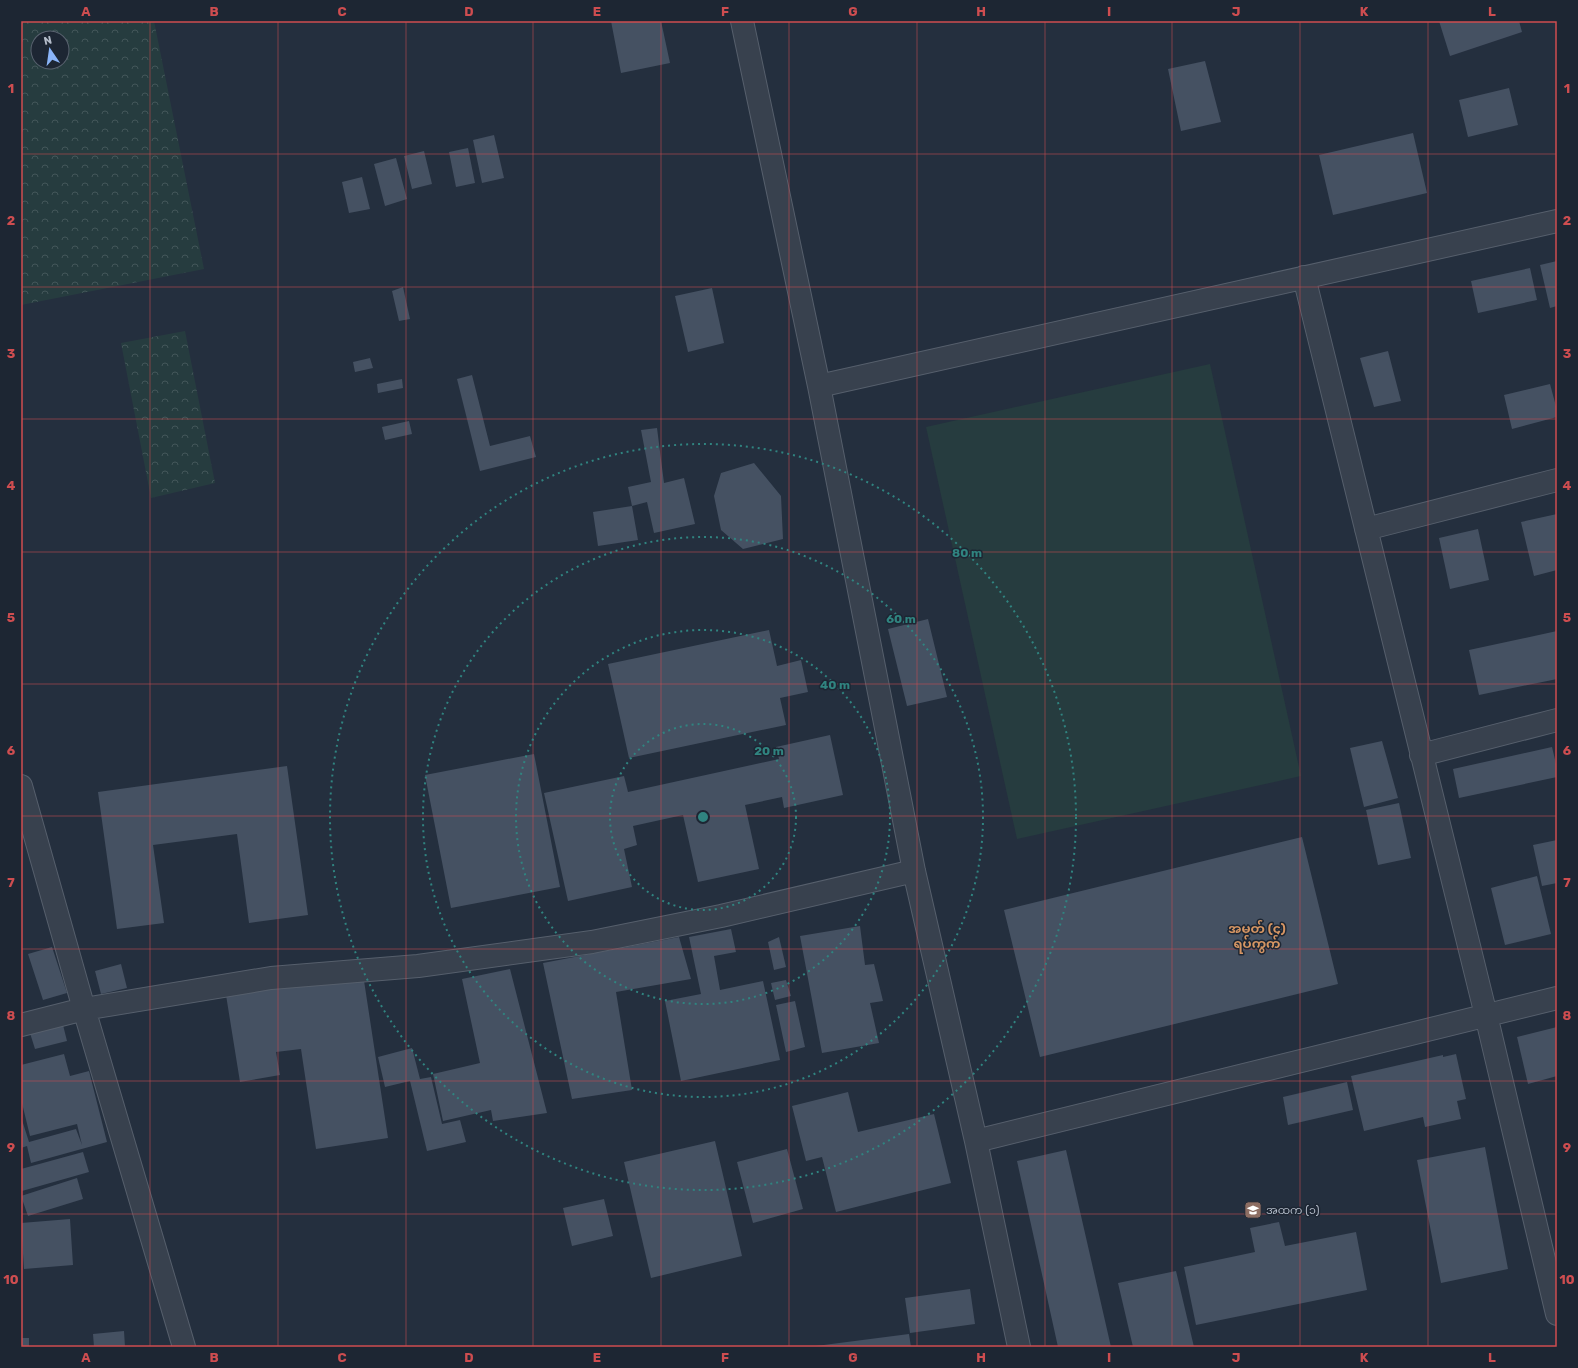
<svg xmlns="http://www.w3.org/2000/svg" width="1578" height="1368" font-family="Rubik,'Noto Sans Myanmar',sans-serif">
	<style>
		.park { fill: url(#park-crowns); fill-rule: evenodd }
		.garden { fill: #263c3f }
		.building { fill: #455162 }
		.lines { fill: none; stroke-linecap: round; stroke-linejoin: round }
		.minor-casing { stroke: #565f6c; stroke-width: 24 }
		.minor { stroke: #38414e; stroke-width: 22 }
		.grid { fill: none; stroke: #ce4d50; stroke-width: 1; stroke-opacity: 0.55 }
		.ring { fill: none; stroke: #308480; stroke-width: 2; stroke-dasharray: 2 4 }
		.labels { text-anchor: middle; dominant-baseline: central; stroke-width: 3; stroke-linejoin: round; paint-order: stroke }
		.poi-label { font-size: 11px; fill: #b4bcc9; stroke: #1d2633; text-anchor: start }
		.quarter-label { font-size: 13px; font-weight: bold; fill: #d59563; stroke: #1d2633 }
		.centre { fill: #308480; stroke: #1d2633; stroke-width: 2 }
		.ring-label { font-size: 12px; text-anchor: middle; font-weight: bold; fill: #308480; stroke: #1d2633; stroke-width: 3; stroke-linejoin: round; paint-order: stroke }
		.neatline { fill: none; stroke: #ce4d50; stroke-width: 1.5 }
		.grid-label { font-size: 13px; text-anchor: middle; font-weight: bold; fill: #ce4d50 }
	</style>
	<defs>
		<pattern id="park-crowns" width="20" height="18" patternUnits="userSpaceOnUse"><rect width="20" height="18" fill="#263c3f"/><path d="M2 6a3 3 0 1 1 6 0M12 15a3 3 0 1 1 6 0" fill="none" stroke="#435659"/></pattern>
	</defs>
	<rect width="100%" height="100%" fill="#242f3e"/>
	<path class="park" d="M21 21H154L204 269 21 305ZM38 38H62V62H38Z
		M185 331 215 483 151 498 121 343Z"/>
	<path class="garden" d="M1210 364 1301 776 1017 839 926 427Z"/>
	<path class="building" d="M611 21H661L670 63 621 73Z
		M1439 21H1519L1522 32 1450 56Z
		M1205 61 1221 122 1181 131 1168 69Z
		M1509 88 1518 125 1468 137 1459 100Z
		M1413 133 1427 193 1333 215 1319 155Z
		M494 135 504 178 482 183 473 140Z
		M468 148 475 183 456 187 449 152Z
		M424 151 432 184 412 189 404 156Z
		M396 158 407 199 385 206 374 164Z
		M362 177 370 209 349 213 342 182Z
		M1557 261V306L1550 308 1540 265Z
		M1530 268 1537 300 1478 313 1471 281Z
		M403 287 410 319 399 321 392 291Z
		M712 288 724 343 688 352 675 296Z
		M1388 351 1401 401 1374 407 1360 358Z
		M370 358 373 368 355 372 353 362Z
		M472 375 490 446 530 436 536 457 480 471 457 379Z
		M402 379 403 388 378 393 377 384Z
		M1550 384 1557 410V417L1512 429 1504 395Z
		M409 421 412 434 385 440 382 427Z
		M657 428 664 483 684 478 695 524 654 533 647 502 632 506 638 540 598 546 593 512 632 506 628 487 651 482 641 430Z
		M754 463 781 496 783 539 743 549 721 530 714 496 721 473Z
		M1557 514V570L1534 576 1521 522Z
		M1478 529 1489 580 1450 589 1439 538Z
		M928 619 947 697 907 706 888 629Z
		M769 630 777 666 801 660 808 692 780 698 786 725 629 758 608 664Z
		M1557 631V679L1479 695 1469 650Z
		M830 735 843 795 784 808 782 797 745 805 759 869 698 882 683 815 633 826 637 845 624 849 632 887 568 901 544 793 624 776 628 792 779 759 776 747Z
		M1382 741 1398 798 1364 807 1350 748Z
		M1552 747 1557 768V777L1459 798 1453 769Z
		M534 754 560 887 451 908 425 775Z
		M287 766 308 915 249 923 237 834 153 845 164 923 117 929 98 792Z
		M1399 803 1411 858 1378 865 1366 810Z
		M1302 837 1338 984 1040 1057 1004 910Z
		M1557 840V883L1542 886 1533 845Z
		M1537 876 1551 934 1505 945 1491 888Z
		M860 926 865 965 874 964 883 1001 870 1003 879 1043 822 1053 800 936Z
		M731 929 736 952 714 956 720 990 763 981 780 1060 681 1081 665 1001 701 994 689 937Z
		M679 937 691 979 616 992 632 1090 572 1099 543 963Z
		M779 937 786 967 774 970 768 942Z
		M52 947 67 993 43 1000 28 954Z
		M121 964 127 988 101 994 95 971Z
		M510 969 547 1113 493 1121 491 1110 443 1121 433 1074 480 1063 462 979Z
		M363 974 388 1138 316 1149 301 1049 276 1052 280 1075 240 1082 226 995Z
		M786 980 791 996 775 1000 771 983Z
		M795 1001 805 1047 786 1052 776 1005Z
		M63 1025 67 1041 35 1049 30 1033Z
		M1557 1027V1076L1528 1084 1517 1037Z
		M412 1048 420 1079 431 1077 442 1124 460 1120 466 1142 427 1151 410 1081 385 1087 378 1057Z
		M64 1054 70 1076 89 1071 107 1142 31 1163 27 1146 21 1148V1120H22L29 1142 76 1129 82 1145 77 1124 30 1136 21 1099V1065Z
		M1456 1054 1466 1099 1457 1101 1461 1119 1425 1127 1423 1117 1364 1131 1351 1076 1443 1055V1057Z
		M1347 1082 1353 1110 1288 1125 1283 1097Z
		M848 1092 858 1132 934 1114 951 1183 836 1212 822 1157 806 1161 792 1106Z
		M715 1141 742 1256 651 1278 624 1162Z
		M1485 1147 1508 1269 1441 1283 1417 1160Z
		M787 1149 803 1209 753 1223 737 1162Z
		M1066 1150 1111 1347H1058L1017 1161Z
		M83 1152 89 1172 22 1191 21 1169Z
		M77 1178 83 1199 28 1216 21 1196Z
		M604 1199 613 1236 572 1246 563 1208Z
		M70 1219 73 1265 24 1269 21 1223Z
		M1279 1222 1285 1246 1356 1232 1367 1290 1196 1325 1184 1267 1255 1252 1250 1228Z
		M1176 1271 1194 1347H1133L1118 1283Z
		M970 1289 975 1324 910 1333 905 1298Z
		M124 1331 125 1347H94L93 1334Z
		M909 1334 911 1347H816V1346Z
		M21 1338H29V1347H21Z"/>
	<g class="lines">
		<defs>
			<path id="minor" d="M742 21 819 386 914 871 976 1141 1019 1347
				M1304 277 1486 1015 1557 1314
				M819 386 1557 221
				M1366 529 1557 480
				M1421 755 1557 720
				M21 786 84 1009 184 1347
				M21 1025 84 1009 271 978 418 966 592 942 721 916 914 871
				M976 1141 1557 998"/>
		</defs>
		<use href="#minor" class="minor-casing"/>
		<use href="#minor" class="minor"/>
	</g>
	<path class="grid" d="M150 21V1347M278 21V1347M406 21V1347M533 21V1347M661 21V1347M789 21V1347M917 21V1347M1045 21V1347M1172 21V1347M1300 21V1347M1428 21V1347M21 154H1557M21 287H1557M21 419H1557M21 552H1557M21 684H1557M21 816H1557M21 949H1557M21 1081H1557M21 1214H1557"/>
	<g class="ring">
		<circle cx="703" cy="817" r="93"/>
		<circle cx="703" cy="817" r="187"/>
		<circle cx="703" cy="817" r="280"/>
		<circle cx="703" cy="817" r="373"/>
	</g>
	<defs>
		<symbol id="school-square" viewBox="-11 -11 22 22"><rect x="-9" y="-9" width="18" height="18" rx="4" fill="#8d6e63" stroke="#1d2633"/><path d="M0-5L7-2L0 1L-7-2ZM-4 1L0 2.5L4 1V4Q0 6-4 4Z" fill="#fff"/></symbol>
	</defs>
	<g fill-rule="evenodd">
		<use href="#school-square" x="1243" y="1200" width="20" height="20"/>
	</g>
	<g class="labels">
		<g class="poi-label">
			<text x="1266" y="1210">အထက (၁)</text>
		</g>
		<g class="quarter-label">
			<text x="1257" y="928">အမှတ် (၄)<tspan x="1257" dy="15">ရပ်ကွက်</tspan></text>
		</g>
	</g>
	<circle cx="703" cy="817" r="6" class="centre"/>
	<g class="ring-label">
		<text x="967" y="557">80 m</text>
		<text x="901" y="623">60 m</text>
		<text x="835" y="689">40 m</text>
		<text x="769" y="755">20 m</text>
	</g>
	<rect width="1578" height="1368" fill="none" stroke="#1d2633" stroke-width="44"/>
	<g transform="translate(50 50) rotate(347)"><circle r="19" fill="#1d2633" stroke="#59626f"/>
	<path d="M0-3L7 15L0 10L-7 15Z" fill="#8ab4f8"/>
	<text y="-6" font-size="11" font-weight="bold" text-anchor="middle" fill="#b4bcc9">N</text>
	</g>
	<rect x="22" y="22" width="1534" height="1324" class="neatline"/>
	<g class="grid-label">
		<text x="86" y="16">A</text>
		<text x="214" y="16">B</text>
		<text x="342" y="16">C</text>
		<text x="469" y="16">D</text>
		<text x="597" y="16">E</text>
		<text x="725" y="16">F</text>
		<text x="853" y="16">G</text>
		<text x="981" y="16">H</text>
		<text x="1109" y="16">I</text>
		<text x="1236" y="16">J</text>
		<text x="1364" y="16">K</text>
		<text x="1492" y="16">L</text>
		<text x="11" y="93">1</text>
		<text x="1567" y="93">1</text>
		<text x="11" y="225">2</text>
		<text x="1567" y="225">2</text>
		<text x="11" y="358">3</text>
		<text x="1567" y="358">3</text>
		<text x="11" y="490">4</text>
		<text x="1567" y="490">4</text>
		<text x="11" y="622">5</text>
		<text x="1567" y="622">5</text>
		<text x="11" y="755">6</text>
		<text x="1567" y="755">6</text>
		<text x="11" y="887">7</text>
		<text x="1567" y="887">7</text>
		<text x="11" y="1020">8</text>
		<text x="1567" y="1020">8</text>
		<text x="11" y="1152">9</text>
		<text x="1567" y="1152">9</text>
		<text x="11" y="1284">10</text>
		<text x="1567" y="1284">10</text>
		<text x="86" y="1362">A</text>
		<text x="214" y="1362">B</text>
		<text x="342" y="1362">C</text>
		<text x="469" y="1362">D</text>
		<text x="597" y="1362">E</text>
		<text x="725" y="1362">F</text>
		<text x="853" y="1362">G</text>
		<text x="981" y="1362">H</text>
		<text x="1109" y="1362">I</text>
		<text x="1236" y="1362">J</text>
		<text x="1364" y="1362">K</text>
		<text x="1492" y="1362">L</text>
	</g>
</svg>
